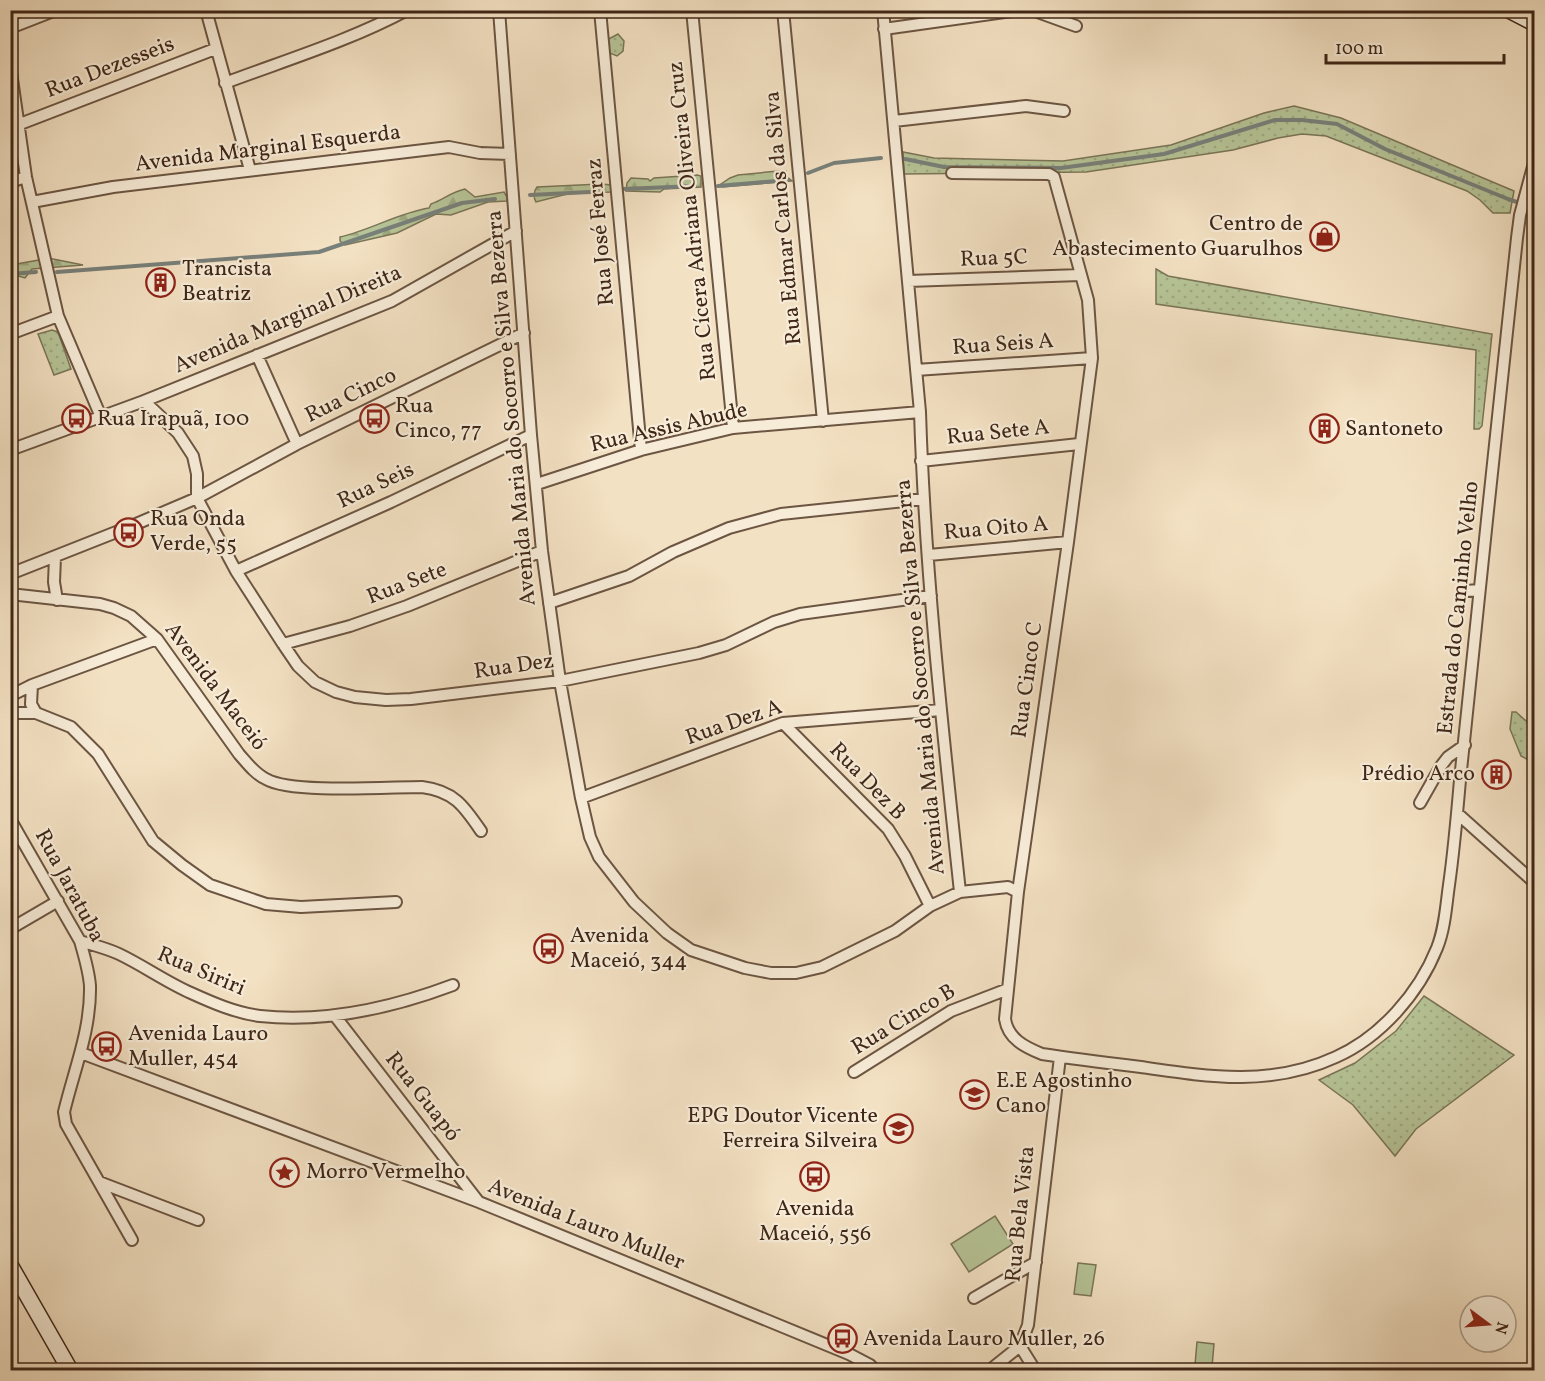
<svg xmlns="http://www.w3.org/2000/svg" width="1545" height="1381" font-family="Vollkorn,serif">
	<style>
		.grass { fill: url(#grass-dots); stroke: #7a7557; stroke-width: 1.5 }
		.forest { fill: url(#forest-firs); stroke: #7a7557; stroke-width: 1.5 }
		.garden { fill: #b6c497; stroke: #7a7557; stroke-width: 1.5 }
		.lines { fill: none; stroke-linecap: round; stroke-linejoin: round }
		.stream { stroke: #78807a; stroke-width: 4 }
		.street-casing { stroke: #6c5542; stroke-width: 14 }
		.secondary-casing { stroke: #3f2617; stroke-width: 18 }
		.street { stroke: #f7ecd8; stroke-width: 10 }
		.secondary { stroke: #f7ecd8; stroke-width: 15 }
		.labels { text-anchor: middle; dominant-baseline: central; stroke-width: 4.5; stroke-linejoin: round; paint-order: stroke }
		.street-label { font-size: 22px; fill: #3f2617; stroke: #f7ecd8 }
		.poi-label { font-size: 22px; fill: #3f2617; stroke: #f7ecd8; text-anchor: start }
	</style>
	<defs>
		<pattern id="grass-dots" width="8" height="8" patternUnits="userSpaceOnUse" patternTransform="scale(1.5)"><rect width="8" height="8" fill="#b6c497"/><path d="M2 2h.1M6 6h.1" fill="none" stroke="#9ea881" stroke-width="1.8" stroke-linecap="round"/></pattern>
		<pattern id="forest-firs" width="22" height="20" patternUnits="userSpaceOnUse" patternTransform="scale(1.5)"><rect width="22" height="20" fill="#b6c497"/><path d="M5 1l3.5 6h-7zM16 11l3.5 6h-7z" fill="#9ea881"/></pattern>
	</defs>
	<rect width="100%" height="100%" fill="#f3e1c3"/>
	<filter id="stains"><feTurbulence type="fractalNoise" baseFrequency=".00333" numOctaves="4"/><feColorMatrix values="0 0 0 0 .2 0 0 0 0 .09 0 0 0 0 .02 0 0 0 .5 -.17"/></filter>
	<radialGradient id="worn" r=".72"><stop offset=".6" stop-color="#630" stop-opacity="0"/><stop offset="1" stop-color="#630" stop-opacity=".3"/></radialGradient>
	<path class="grass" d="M618 34 624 41 623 51 617 56 605 51V41Z
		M1294 106 1341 118 1514 191 1510 213H1493L1480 200 1467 191 1326 136 1302 134 1278 138 1233 150 1086 172 904 174 903 152 934 158 1063 161 1171 145 1264 113Z
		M1156 269 1168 276 1492 334 1482 426 1479 429H1474L1476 350 1156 304Z
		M52 330 58 332 71 369 54 375 38 334Z
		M1512 712H1516L1534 728V763L1521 756 1510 729Z
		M1424 996 1514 1055 1416 1129 1395 1156 1353 1105 1319 1080 1355 1063 1396 1031Z"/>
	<path class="forest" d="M778 171H786V176L792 181 722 187 721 184 730 178 738 175Z
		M697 175 701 176V187L664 189 660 192 626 191 627 183 631 178 648 179 650 181 654 178Z
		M601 184 612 185V192L571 193 536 202C533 197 534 191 537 187Z
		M465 189 475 197 504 192 507 197V201L488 202 451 215 436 214 397 233 345 245 340 241V237C371 230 398 213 429 208L431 204C443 200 451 192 465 189Z
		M40 257H43L83 265 32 269 25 278 11 274 10 265 39 260Z"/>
	<path class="garden" d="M995 1216 1013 1244 969 1272 951 1244Z
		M1078 1263 1096 1265 1091 1296 1074 1294Z
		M1197 1342 1214 1344 1212 1367 1195 1365Z"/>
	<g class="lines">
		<path class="stream" d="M905 159 944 167 1061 168 1164 154 1275 120H1302L1337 124 1385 149 1508 199 1534 208
			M808 173 834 163 881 158
			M718 186 788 180
			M623 189 695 186
			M530 195 590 192
			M57 272 319 252 462 203 495 199
			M10 274 36 272"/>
		<defs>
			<path id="street" d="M206 10 250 170
				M499 10 531 435 542 551 560 681 581 798 590 837 599 857 634 902 667 933 691 950 745 968 771 973H796L822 967 895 931 930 906 960 892 1008 887 1018 892
				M600 10 641 450
				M692 10 733 428
				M783 10 823 421
				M883 10 920 412C925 572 943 733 960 892
				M1032 10 1076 26
				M10 28 56 10
				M884 29 1020 10
				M10 65 26 177 58 316 101 417
				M225 83C286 60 349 41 407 10
				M894 121 1026 106 1064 111
				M20 124 215 49
				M952 173 1049 174 1054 177 1088 300 1092 358 1068 542 1018 892 1005 1019C1008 1039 1025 1047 1042 1054 1075 1059 1108 1063 1141 1067 1209 1077 1271 1087 1336 1057 1381 1037 1419 993 1437 948 1445 928 1446 906 1449 885 1454 850 1457 815 1460 780 1479 599 1497 419 1517 238L1520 215 1534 163
				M10 182 26 177
				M32 202 113 187 449 147 480 153 510 154
				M908 281 1080 275
				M10 334 58 316
				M257 355 297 444
				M916 370 1092 358
				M144 401 178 433 193 456 197 474V498L236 571 283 644 298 666 315 682 336 692 355 697 386 700 411 699 560 681 699 653 726 645 774 622 800 614 931 596
				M10 450 144 401 392 301 516 231
				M921 461 1079 444
				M537 484 641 450 733 428 920 412
				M929 555 1068 542
				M55 557 54 582 57 600
				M236 571 391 502 531 435
				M10 574 129 527 197 498 297 444 524 333
				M1466 591 1479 590
				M10 594 100 604 114 608 131 616 157 639 239 754C247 763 255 774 266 779 291 794 389 787 422 787 454 791 464 806 481 831
				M549 603 629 576 673 552 729 528 781 514 924 499
				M283 644 350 626 407 606 542 551
				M32 685 31 704 36 713
				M10 696 32 685 157 639
				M10 713H36L71 727 98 754 153 841 182 865 210 885 266 904 301 907 396 902
				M783 723 888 829 905 856 930 906
				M581 798 783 723 941 710
				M1420 803 1441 766 1448 757 1465 745
				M1458 814 1534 882
				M10 819 80 941C84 955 89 971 90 986 91 1030 74 1070 64 1112L66 1124 132 1240
				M10 929 58 901
				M80 941C93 945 106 948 119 954 144 966 166 982 191 993 213 1003 236 1013 260 1016 326 1023 392 1008 453 985
				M335 1016 478 1201
				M81 1053 479 1202 849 1354 870 1365 875 1370
				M854 1072 951 1011 1008 989
				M99 1182 198 1220
				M974 1298 1036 1262
				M1020 1346 1035 1370
				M990 1370 1020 1346 1028 1325 1060 1057"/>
			<path id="secondary" d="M1509 10 1534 23
				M10 1265 70 1370"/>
		</defs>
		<use href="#street" class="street-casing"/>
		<use href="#secondary" class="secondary-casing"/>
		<use href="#street" class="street"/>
		<use href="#secondary" class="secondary"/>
	</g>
	<defs>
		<symbol id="shop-ring" viewBox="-11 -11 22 22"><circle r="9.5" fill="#f7ecd8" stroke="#8f2418" stroke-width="1.5"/><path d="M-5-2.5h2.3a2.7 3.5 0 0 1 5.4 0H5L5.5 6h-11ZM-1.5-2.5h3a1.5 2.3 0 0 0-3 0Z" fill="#8f2418"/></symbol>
		<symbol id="building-ring" viewBox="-11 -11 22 22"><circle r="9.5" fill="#f7ecd8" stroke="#8f2418" stroke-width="1.5"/><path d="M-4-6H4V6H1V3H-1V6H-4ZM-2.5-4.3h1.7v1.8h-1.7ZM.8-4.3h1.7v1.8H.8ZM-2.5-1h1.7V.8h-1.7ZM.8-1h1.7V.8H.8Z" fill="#8f2418"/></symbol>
		<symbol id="bus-ring" viewBox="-11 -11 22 22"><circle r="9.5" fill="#f7ecd8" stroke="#8f2418" stroke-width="1.5"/><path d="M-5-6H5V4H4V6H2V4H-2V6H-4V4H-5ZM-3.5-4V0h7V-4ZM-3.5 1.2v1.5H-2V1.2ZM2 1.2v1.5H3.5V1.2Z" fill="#8f2418"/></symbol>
		<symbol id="school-ring" viewBox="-11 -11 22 22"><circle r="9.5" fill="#f7ecd8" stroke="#8f2418" stroke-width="1.5"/><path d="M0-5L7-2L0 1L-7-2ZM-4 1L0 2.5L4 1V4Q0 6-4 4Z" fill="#8f2418"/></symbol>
		<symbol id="sight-ring" viewBox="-11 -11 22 22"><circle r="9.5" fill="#f7ecd8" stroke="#8f2418" stroke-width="1.5"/><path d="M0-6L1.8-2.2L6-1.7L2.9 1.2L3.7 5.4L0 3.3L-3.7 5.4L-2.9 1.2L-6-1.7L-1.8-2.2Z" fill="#8f2418"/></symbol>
	</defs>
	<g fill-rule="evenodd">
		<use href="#shop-ring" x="1308" y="220" width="33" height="33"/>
		<use href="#building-ring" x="144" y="266" width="33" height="33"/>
		<use href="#bus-ring" x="60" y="402" width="33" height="33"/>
		<use href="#bus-ring" x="358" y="402" width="33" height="33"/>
		<use href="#building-ring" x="1308" y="412" width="33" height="33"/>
		<use href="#bus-ring" x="112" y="516" width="33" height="33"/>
		<use href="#building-ring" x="1480" y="758" width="33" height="33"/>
		<use href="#bus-ring" x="532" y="932" width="33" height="33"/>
		<use href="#bus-ring" x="90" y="1030" width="33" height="33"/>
		<use href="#school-ring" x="958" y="1078" width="33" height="33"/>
		<use href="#school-ring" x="882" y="1112" width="33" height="33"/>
		<use href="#sight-ring" x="268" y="1156" width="33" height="33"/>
		<use href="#bus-ring" x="798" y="1160" width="33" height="33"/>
		<use href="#bus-ring" x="826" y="1322" width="33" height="33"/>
	</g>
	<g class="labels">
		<g class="street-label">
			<text transform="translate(110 68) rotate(-21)">Rua Dezesseis</text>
			<text transform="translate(268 149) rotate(-7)">Avenida Marginal Esquerda</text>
			<text transform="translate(784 218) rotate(-95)">Rua Edmar Carlos da Silva</text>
			<text transform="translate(693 221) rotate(-96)">Rua Cícera Adriana Oliveira Cruz</text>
			<text transform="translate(601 232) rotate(-95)">Rua José Ferraz</text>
			<text transform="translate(994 259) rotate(-2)">Rua 5C</text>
			<text transform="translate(288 320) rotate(-23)">Avenida Marginal Direita</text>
			<text transform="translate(1003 345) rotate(-4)">Rua Seis A</text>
			<text transform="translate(351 396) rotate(-26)">Rua Cinco</text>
			<text transform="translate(512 408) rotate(-95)">Avenida Maria do Socorro e Silva Bezerra</text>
			<text transform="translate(669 428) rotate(-13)">Rua Assis Abude</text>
			<text transform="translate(998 433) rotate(-6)">Rua Sete A</text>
			<text transform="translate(376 486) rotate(-25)">Rua Seis</text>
			<text transform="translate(996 529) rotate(-5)">Rua Oito A</text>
			<text transform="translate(407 584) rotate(-21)">Rua Sete</text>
			<text transform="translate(1459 608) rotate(-84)">Estrada do Caminho Velho</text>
			<text transform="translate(514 667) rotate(-8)">Rua Dez</text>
			<text transform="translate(921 677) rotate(-95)">Avenida Maria do Socorro e Silva Bezerra</text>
			<text transform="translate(1028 680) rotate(-82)">Rua Cinco C</text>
			<text transform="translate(215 687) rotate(53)">Avenida Maceió</text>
			<text transform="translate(734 723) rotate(-19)">Rua Dez A</text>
			<text transform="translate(867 782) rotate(46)">Rua Dez B</text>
			<text transform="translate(69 886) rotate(62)">Rua Jaratuba</text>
			<text transform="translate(201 972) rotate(23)">Rua Siriri</text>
			<text transform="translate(904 1020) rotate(-31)">Rua Cinco B</text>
			<text transform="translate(422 1097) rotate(52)">Rua Guapó</text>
			<text transform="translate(1021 1214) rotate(-84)">Rua Bela Vista</text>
			<text transform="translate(586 1225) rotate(22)">Avenida Lauro Muller</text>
		</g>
		<g class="poi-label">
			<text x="1303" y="224" text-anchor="end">Centro de<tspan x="1303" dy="25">Abastecimento Guarulhos</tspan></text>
			<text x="182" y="269">Trancista<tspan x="182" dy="25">Beatriz</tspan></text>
			<text x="395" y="406">Rua<tspan x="395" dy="25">Cinco, 77</tspan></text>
			<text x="97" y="419">Rua Irapuã, 100</text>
			<text x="1345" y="429">Santoneto</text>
			<text x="150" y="519">Rua Onda<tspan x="150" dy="25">Verde, 55</tspan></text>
			<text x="1475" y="774" text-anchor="end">Prédio Arco</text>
			<text x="570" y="936">Avenida<tspan x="570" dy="25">Maceió, 344</tspan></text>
			<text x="128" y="1034">Avenida Lauro<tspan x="128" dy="25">Muller, 454</tspan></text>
			<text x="996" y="1081">E.E Agostinho<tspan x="996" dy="25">Cano</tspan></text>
			<text x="878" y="1116" text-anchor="end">EPG Doutor Vicente<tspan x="878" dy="25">Ferreira Silveira</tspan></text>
			<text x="306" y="1172">Morro Vermelho</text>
			<text x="815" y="1209" text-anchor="middle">Avenida<tspan x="815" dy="25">Maceió, 556</tspan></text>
			<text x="863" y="1339">Avenida Lauro Muller, 26</text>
		</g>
	</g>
	<rect width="1545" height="1381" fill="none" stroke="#f3e1c3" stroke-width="36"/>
	<rect x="12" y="12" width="1521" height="1357" fill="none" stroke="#3f2617" stroke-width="3"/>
	<rect x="18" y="18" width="1509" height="1345" fill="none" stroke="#3f2617" stroke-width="1.5"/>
	<g transform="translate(1488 1324) rotate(106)"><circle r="28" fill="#f7ecd8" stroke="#ad9d8b" stroke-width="1.5"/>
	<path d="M0-4.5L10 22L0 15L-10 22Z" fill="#8f2418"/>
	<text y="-9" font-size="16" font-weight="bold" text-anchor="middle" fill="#3f2617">N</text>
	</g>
	<path d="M1326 54v9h178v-9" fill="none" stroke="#3f2617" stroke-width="3"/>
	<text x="1335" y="54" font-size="18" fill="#3f2617" stroke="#f7ecd8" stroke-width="4.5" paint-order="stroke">100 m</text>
	<rect width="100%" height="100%" filter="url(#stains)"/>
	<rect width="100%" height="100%" fill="url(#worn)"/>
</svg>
